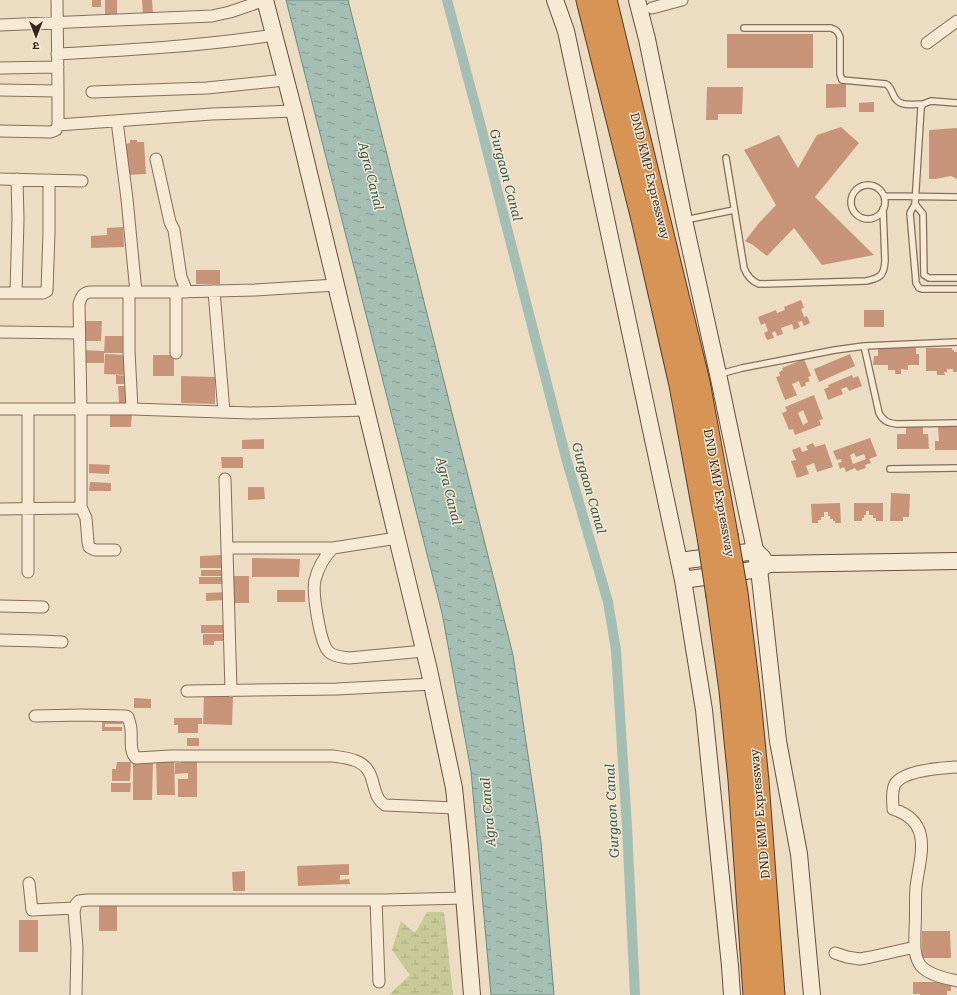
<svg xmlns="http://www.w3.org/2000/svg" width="957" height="995" font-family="'Roboto Serif','Noto Sans Devanagari',serif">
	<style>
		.wetland { fill: url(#wetland-marsh) }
		.water { fill: url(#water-ripples); stroke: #6c8b81 }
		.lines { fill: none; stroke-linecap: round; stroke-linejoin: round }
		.canal { stroke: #a4beb4; stroke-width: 10 }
		.building { fill: #c89479; fill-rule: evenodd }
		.lane-casing { stroke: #846d5a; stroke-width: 8 }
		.street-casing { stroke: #846d5a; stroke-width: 13 }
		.secondary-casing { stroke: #664e3d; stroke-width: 18 }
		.highway-casing { stroke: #523c2e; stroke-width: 23 }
		.lane { stroke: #f7ead4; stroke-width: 5.5 }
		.street { stroke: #f7ead4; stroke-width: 11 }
		.secondary { stroke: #f7ead4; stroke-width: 16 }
		.highway { stroke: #d79455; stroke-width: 21 }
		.highway-bridge-casing { stroke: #523c2e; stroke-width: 23; stroke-linecap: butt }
		.highway-bridge { stroke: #d79455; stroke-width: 21 }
		.labels { text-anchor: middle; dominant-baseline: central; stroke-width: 3; stroke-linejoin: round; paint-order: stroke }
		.street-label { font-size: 12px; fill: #35271d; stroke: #f3e7d1 }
		.water-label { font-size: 13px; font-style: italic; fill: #2d544e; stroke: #f3e7d1 }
	</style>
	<defs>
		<pattern id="wetland-marsh" width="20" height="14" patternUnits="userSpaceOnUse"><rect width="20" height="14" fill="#c7c996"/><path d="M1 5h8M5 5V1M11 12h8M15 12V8" fill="none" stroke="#acad81"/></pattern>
		<pattern id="water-ripples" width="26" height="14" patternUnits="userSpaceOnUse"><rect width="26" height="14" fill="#a4beb4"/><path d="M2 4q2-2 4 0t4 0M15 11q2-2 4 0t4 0" fill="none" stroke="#869a92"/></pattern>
	</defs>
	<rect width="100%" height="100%" fill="#ebdcc2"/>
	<path class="wetland" d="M427 912H444L453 995H389L410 975 392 950 401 921 415 933Z"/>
	<path class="water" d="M286 0H348L513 655 541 842 554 995H491L471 771 442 613Z"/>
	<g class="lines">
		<path class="canal" d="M447 0 480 123 566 458 608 602 616 650 627 827 635 995"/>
	</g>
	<path class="building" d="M92 0H101V7H92Z
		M105 0H117V17H105Z
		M142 0H152L153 14 143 15Z
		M727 34H813V68H727Z
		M826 84H846V107L826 108Z
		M707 87H743L742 114H718V120H706Z
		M874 102V112H859V103Z
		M841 127 859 143 815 197 874 255 822 265 794 228 767 256 753 245 745 241 759 223 776 205 744 150 779 135 798 168 817 135Z
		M957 128V179L951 176 935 179H929V130Z
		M130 140H137V142H144L146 174 127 175 125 144 130 143Z
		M123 227 124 247 91 248V236L107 235V228Z
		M196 270H220V284H196Z
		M801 300 804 308 801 309 804 317 807 316 810 323 804 326 802 321 798 322 800 327 794 330 792 324 781 328 783 334 777 336 775 331 772 333 774 338 767 340 764 333 768 331 765 323 761 325 758 317 776 310 777 313 785 310 784 307Z
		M864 310H884V327H864Z
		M80 321H102L101 341H80Z
		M105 336H127V353H104Z
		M878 348H916V354H919V365H908V370L901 369V374H895V370H888V365H873L874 356H878Z
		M926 348H952V350H954V352H957V372H953V369H947V372H944L945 375H937V371H926Z
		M81 350 104 351V363H81Z
		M105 354 127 355V375L104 374Z
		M850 354 855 366 819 382 814 369Z
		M153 355H174V376H153Z
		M804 359 811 376 808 377 810 381 805 383 806 386 801 387 799 381 792 384 797 395 785 400 776 377 780 376 779 372 783 370 782 368Z
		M116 375 129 376V384H116Z
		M852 375 853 378 858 376 862 386 849 391 847 387 841 389 843 394 828 400 824 389 829 387 828 385Z
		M181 376 215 377V404L181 403Z
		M118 386H129V403H119Z
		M814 395 823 419 819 420 821 425 795 435 793 429 789 430 782 413 787 411 785 407ZM803 410 808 422 803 425 798 413Z
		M110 410 132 411 131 427H110Z
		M906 426H923V434H928L929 449H897V434H906Z
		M938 427H957V450H935V441H939Z
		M870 438 877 456 869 459 871 463 865 465 866 468 857 471 855 468 846 472 844 467 840 469 838 463 842 462 841 459 837 460 833 451ZM854 453 856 457 864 454 866 459 853 464 850 455Z
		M264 439V449H242V440Z
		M813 443 815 447 825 444 833 467 817 472 814 463 806 466 809 474 797 478 791 461 796 460 792 450 800 447 802 452 808 450 806 446Z
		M221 457H243V468H222Z
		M89 464 110 465 109 474 89 473Z
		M90 482 111 483V491H89Z
		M248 487H264L265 499 248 500Z
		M891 493 910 494 909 517H903V521H890Z
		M840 503 841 523H835V521H833V519H830V516H828V512H824V517H821V520H818V523H812L811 504Z
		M854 503H883V521H876V518H873V515H869V511H866V515H864V518H862V521H854Z
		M222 555V568H200V556Z
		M252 558 300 559 299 577H252Z
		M201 570H222V576H201Z
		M231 576H249V603H232Z
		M199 577H223V584H199Z
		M277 590H305V602H277Z
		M227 592V600L206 601V593Z
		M201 625H228V633H201Z
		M203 634H227V641H214V645H203Z
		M204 695 233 696 232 725 203 724Z
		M134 698 151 699V708H134Z
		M122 718V724H105V727H122V731H102V719Z
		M174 718H202V724H198V733H178V725H174Z
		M187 738H199V746H187Z
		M181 756H197V797H178V779H188V773L175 774V763H181Z
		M156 758H174L175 795H157Z
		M117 762H131L130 781H112V769H116Z
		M133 762H153L152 800H133Z
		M111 783H131L130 792H111Z
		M349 864V875H340V880L349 879 350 884 298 886 297 866Z
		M245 871V891H233L232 872Z
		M99 903 117 904V931H99Z
		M19 920H38V952H19Z
		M922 931H950L951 958H922Z
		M913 982H951V991H947V995H920V994H913Z"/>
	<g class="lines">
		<defs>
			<path id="lane" d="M744 28H831C836 30 838 31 840 37V74L842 80 886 84C890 86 891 90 893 94 898 108 911 104 923 104
				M726 158 744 268C747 276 751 281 759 284L866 281C880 278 884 276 885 261L883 209
				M851 202a17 17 0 1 1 34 0a17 17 0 1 1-34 0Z
				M884 196 957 197
				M915 204 921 108 923 104 931 101 957 103
				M685 220 734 210
				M957 278H929L924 275 923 214 915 204 910 213 916 283 919 288 922 289H957
				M864 346 879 413C883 421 888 423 897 424L957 423
				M720 374 742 368 835 350 864 346 957 342
				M890 469 957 468"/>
			<path id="street" d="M652 8 682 0
				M0 25 212 16 230 12 265 0
				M927 43 957 21
				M57 54C130 50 202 46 274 35
				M0 68 58 67
				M0 90 58 91
				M92 92 207 88 285 80
				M117 121 127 199 136 292
				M58 125 212 114 294 111
				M0 131 51 132 56 130 58 125V91L57 0
				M156 159 170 222 174 230 181 277 187 292
				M0 179 82 181
				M214 291 224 412
				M129 292V351L132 409
				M0 293H43L47 291 49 233V180
				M16 293 18 219 17 179
				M0 332 79 333
				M176 353V292
				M0 409H132L251 413 366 410
				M225 479 231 691
				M81 507 86 518 88 542 89 547 95 550H115
				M0 509 75 508 81 507V410L79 304C81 298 82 293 90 292H176L255 290 336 285
				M397 538 333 548C324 557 318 568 315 580 312 592 320 644 329 652 334 657 343 657 349 658L424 651
				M227 548H333
				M28 572V409
				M0 606 43 607
				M0 640 40 641 62 642
				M187 691 337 689 432 684
				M35 716 81 715 126 716 128 717C129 721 131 726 131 730 132 738 129 752 136 758L171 756H333C346 758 362 759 369 772 372 777 373 784 375 790 377 797 379 801 385 805L456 808
				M957 767C942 768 904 770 895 784 891 791 893 802 893 809 934 822 920 856 916 887 915 901 916 916 915 930 915 942 913 956 921 966 929 975 945 978 957 981
				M29 883 32 910 75 908
				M376 900 379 982
				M835 953 847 957 860 959 871 957 915 947
				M76 995 77 947 74 912 76 904 79 901 88 900H384L465 898"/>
			<path id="secondary" d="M265 0 294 111 397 538 429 670 454 788 460 846 472 995
				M555 0 566 31 683 580 704 710 730 966 732 995
				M637 0 647 39 684 220 718 374 759 569 778 741 799 854 812 995
				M679 561 756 551 763 558
				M683 580 759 569 769 564 957 561"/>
			<path id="highway" d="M587 0 642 219 680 385 708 537
				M606 0 699 382 727 535
				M737 593 749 690 758 781 774 995
				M717 596 730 691 739 780 754 995"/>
		</defs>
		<use href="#lane" class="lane-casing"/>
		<use href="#street" class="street-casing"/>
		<use href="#secondary" class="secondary-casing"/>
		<use href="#highway" class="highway-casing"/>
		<use href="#lane" class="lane"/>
		<use href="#street" class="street"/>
		<use href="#secondary" class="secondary"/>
		<use href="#highway" class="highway"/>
		<defs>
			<path id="highway-bridge" d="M727 535 737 593
				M708 537 717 596"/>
		</defs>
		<use href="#highway-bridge" class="highway-bridge-casing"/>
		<use href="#highway-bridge" class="highway-bridge"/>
	</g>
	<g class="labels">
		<g class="street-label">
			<text transform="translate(650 176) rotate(76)">DND KMP Expressway</text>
			<text transform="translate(719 493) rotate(80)">DND KMP Expressway</text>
			<text transform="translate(760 814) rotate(-95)">DND KMP Expressway</text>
		</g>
		<g class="water-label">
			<text transform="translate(506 175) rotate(75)">Gurgaon Canal</text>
			<text transform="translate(371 176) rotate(76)">Agra Canal</text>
			<text transform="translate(589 488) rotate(74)">Gurgaon Canal</text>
			<text transform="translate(449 491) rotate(76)">Agra Canal</text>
			<text transform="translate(612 811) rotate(-93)">Gurgaon Canal</text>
			<text transform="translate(488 812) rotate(-95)">Agra Canal</text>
		</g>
	</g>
	<g transform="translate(36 36) rotate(180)" stroke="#f3e7d1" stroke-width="3" paint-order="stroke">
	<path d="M0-3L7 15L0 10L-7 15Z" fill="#35271d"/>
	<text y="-6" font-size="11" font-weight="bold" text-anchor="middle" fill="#35271d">उ</text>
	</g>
</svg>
